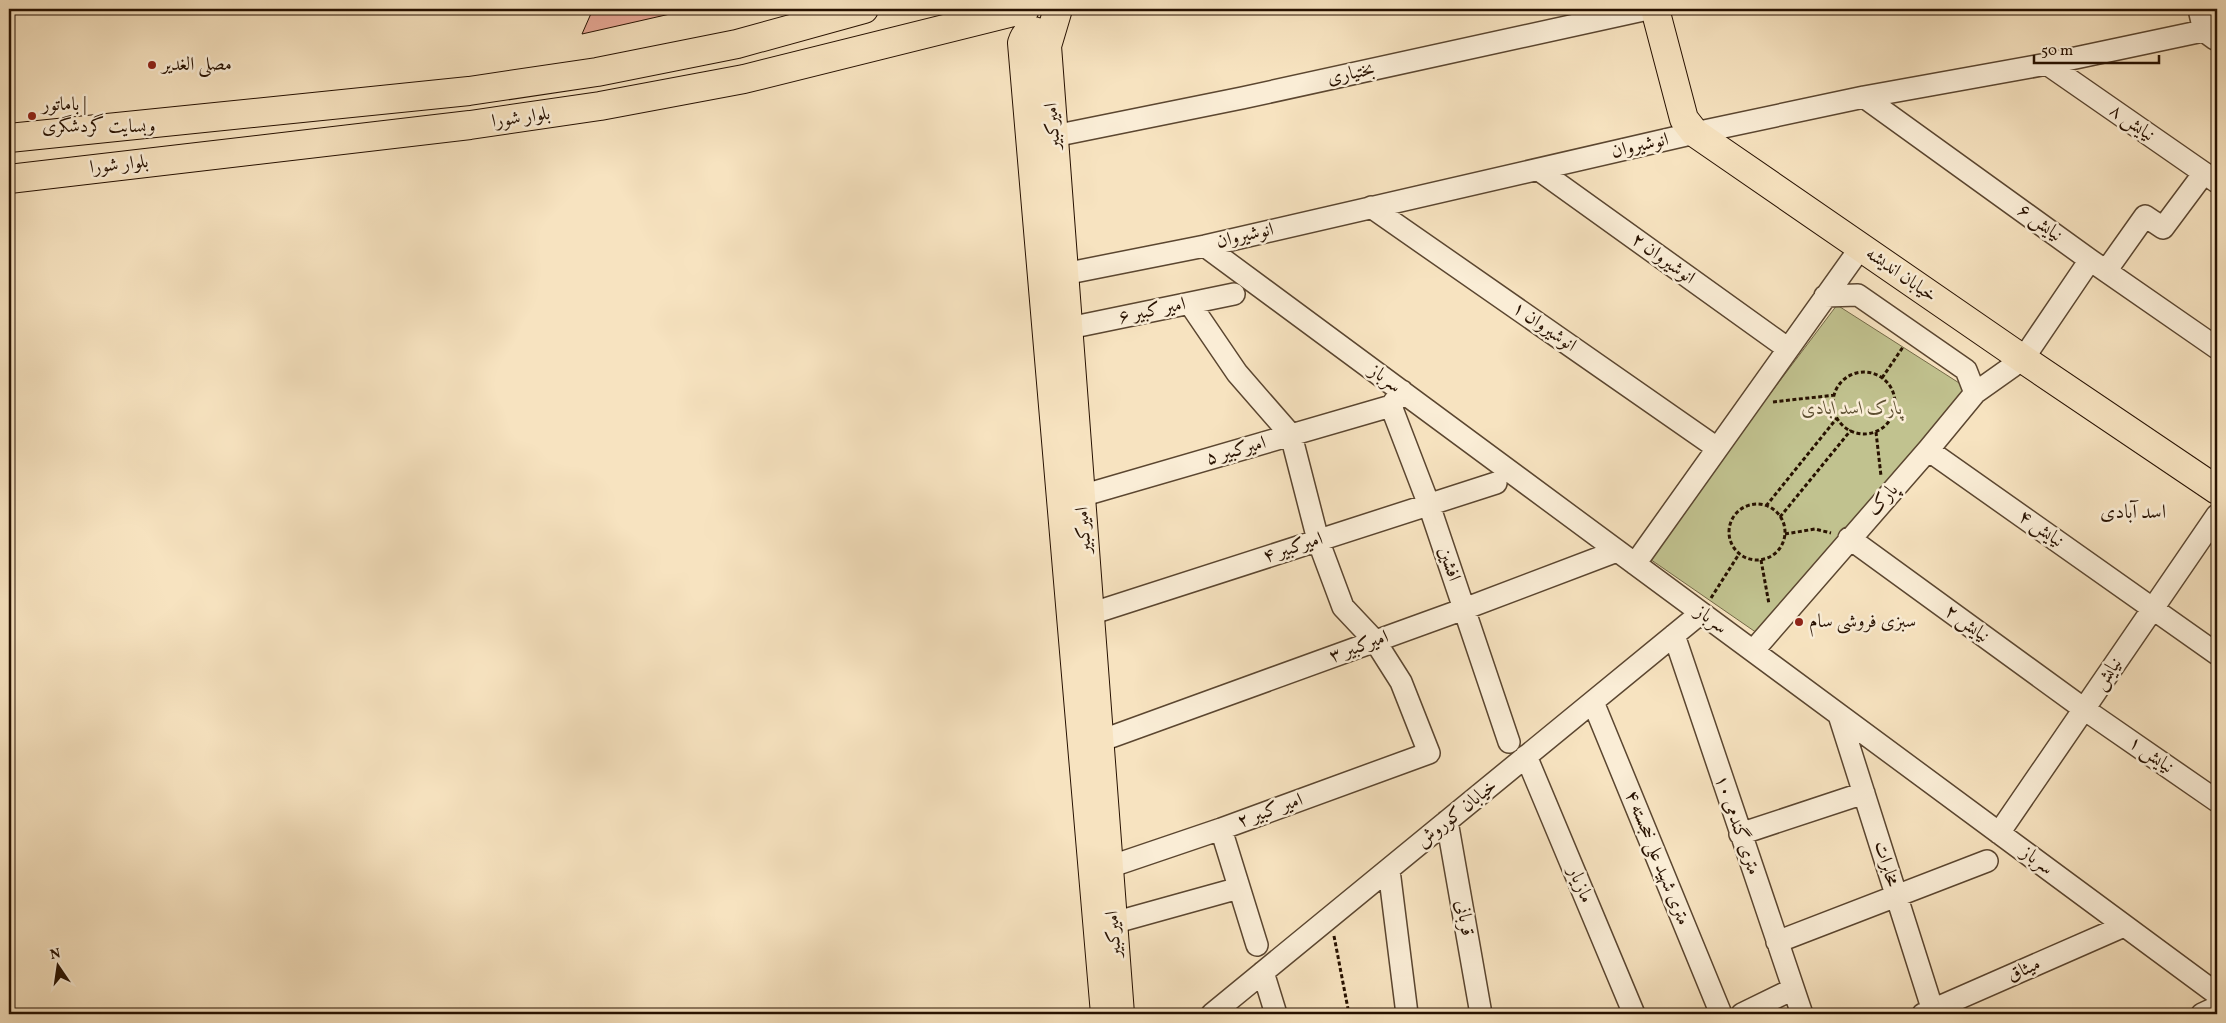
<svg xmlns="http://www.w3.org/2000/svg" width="2226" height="1023" font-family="Vollkorn,Amiri,serif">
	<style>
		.green { fill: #c1c28f; stroke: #746a48 }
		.building { fill: #e8a896; stroke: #271100 }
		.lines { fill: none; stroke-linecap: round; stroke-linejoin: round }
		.minor-casing { stroke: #5b4630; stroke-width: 24 }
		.major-casing { stroke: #271100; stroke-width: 30 }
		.path { stroke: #271100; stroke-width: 3; stroke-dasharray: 4 2.5; stroke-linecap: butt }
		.minor { stroke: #faedd6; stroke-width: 21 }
		.major { stroke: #f7e3c0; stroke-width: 28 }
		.poi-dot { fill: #8f2418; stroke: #faedd6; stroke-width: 2 }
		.labels { text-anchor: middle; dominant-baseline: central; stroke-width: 5; stroke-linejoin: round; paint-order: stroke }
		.poi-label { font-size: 19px; fill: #271100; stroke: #faedd6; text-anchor: start }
		.street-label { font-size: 19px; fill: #271100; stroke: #faedd6 }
		.park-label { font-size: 19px; font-style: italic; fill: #5d4f32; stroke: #faedd6 }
		.neighbourhood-label { font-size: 20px; fill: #271100; stroke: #faedd6 }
	</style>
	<rect width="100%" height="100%" fill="#f7e3c0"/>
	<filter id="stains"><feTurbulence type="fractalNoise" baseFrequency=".004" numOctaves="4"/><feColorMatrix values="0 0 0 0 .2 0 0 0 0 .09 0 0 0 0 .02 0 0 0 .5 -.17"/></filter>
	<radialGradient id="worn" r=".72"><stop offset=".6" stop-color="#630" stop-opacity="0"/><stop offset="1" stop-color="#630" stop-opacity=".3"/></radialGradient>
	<path class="green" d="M1837 305 1967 388 1757 633 1647 557Z"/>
	<path class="building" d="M593 9H669L670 14 582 34Z"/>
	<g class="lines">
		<defs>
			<path id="minor" d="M2199 9 2204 31 2215 39
				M2047 64 2217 182
				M1864 97 2090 260 2217 348
				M1054 136 1242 98 1648 9
				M1539 170 1787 348
				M1371 207 1717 448
				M1205 246 2217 994
				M2106 271 2145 216 2163 228 2204 173
				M1064 274 1205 246 1695 133 1864 97 2047 64 2217 28
				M1825 296 1858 295 1966 370 1975 393
				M1069 328 1234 294
				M1402 391 1391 406 1429 505 1509 742
				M1928 450 2217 654
				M1081 496 1391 406
				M1849 538 2084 709 2217 801
				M1635 564 1861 247
				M1090 614 1496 483
				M1674 635 1802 1014
				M1753 651 1928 450 1975 393 2023 359 2090 260
				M1593 702 1721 1014
				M1839 715 1934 1014
				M1100 741 1464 609 1617 551
				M1526 756 1634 1014
				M1447 821 1481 1014
				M1221 829 1257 945
				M1999 833 2217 515
				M1740 834 1864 793
				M1109 867 1221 829 1429 753 1401 682 1375 641 1343 607 1318 540 1291 435 1237 373 1190 304
				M1389 870 1407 1014
				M1113 923 1239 888
				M1777 942 1987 861
				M1263 972 1276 1014
				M1212 1014 1701 613
				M1742 1014 1793 989
				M1923 1014 2124 926
				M2202 1014 2217 1007"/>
			<path id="major" d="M1655 9 1684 119 1695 133 2023 359 2217 490
				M1047 46 1058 9
				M9 138 469 91 597 72 737 44 864 9
				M9 179 470 125 600 106 744 79 1025 9
				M1105 1014 1022 43C1028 24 1042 30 1047 46L1120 1014"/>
		</defs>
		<use href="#minor" class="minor-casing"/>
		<use href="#major" class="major-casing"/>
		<path class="path" d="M1833 403a31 31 0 1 1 62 0a31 31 0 1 1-62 0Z
			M1882 378 1903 347
			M1773 402 1835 395
			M1876 432 1881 476
			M1729 532a28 28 0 1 1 56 0a28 28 0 1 1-56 0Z
			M1766 506 1837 418
			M1780 517 1851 430
			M1785 534 1815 529 1831 533
			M1761 560 1769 604
			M1711 598 1739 554
			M1334 936 1349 1014"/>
		<use href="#minor" class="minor"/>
		<use href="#major" class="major"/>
	</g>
	<g class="poi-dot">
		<circle cx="152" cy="65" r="5"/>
		<circle cx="32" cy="116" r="5"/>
		<circle cx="1799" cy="622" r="5"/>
	</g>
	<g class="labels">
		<g class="poi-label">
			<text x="162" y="65">مصلی الغدیر</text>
			<text x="42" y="105">باماتور |<tspan x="42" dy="22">وبسایت گردشگری</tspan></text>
			<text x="1809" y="622">سبزی فروشی سام</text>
		</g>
		<g class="street-label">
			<text transform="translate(1351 74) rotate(-12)">بختیاری</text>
			<text transform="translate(521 118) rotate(-8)">بلوار شورا</text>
			<text transform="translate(2132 123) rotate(35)">نیایش ۸</text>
			<text transform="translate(1053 126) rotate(-94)">امیرکبیر</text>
			<text transform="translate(1640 146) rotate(-13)">انوشیروان</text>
			<text transform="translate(119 165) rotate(-6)">بلوار شورا</text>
			<text transform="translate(2040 223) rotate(36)">نیایش ۶</text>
			<text transform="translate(1245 236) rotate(-13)">انوشیروان</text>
			<text transform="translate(1663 259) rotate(36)">انوشیروان ۲</text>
			<text transform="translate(1901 275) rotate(35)">خیابان اندیشه</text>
			<text transform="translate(1152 311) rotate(-12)">امیر کبیر ۶</text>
			<text transform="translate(1544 327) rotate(35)">انوشیروان ۱</text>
			<text transform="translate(1385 379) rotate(36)">سرباز</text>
			<text transform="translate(1236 451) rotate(-16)">امیرکبیر ۵</text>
			<text transform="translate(1883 500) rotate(-48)">پارک</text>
			<text transform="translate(2041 529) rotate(35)">نیایش ۴</text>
			<text transform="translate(1084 530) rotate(-94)">امیرکبیر</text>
			<text transform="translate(1293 548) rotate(-18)">امیرکبیر ۴</text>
			<text transform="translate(1449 564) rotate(72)">افشین</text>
			<text transform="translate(1711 620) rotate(37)">سرباز</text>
			<text transform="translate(1967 624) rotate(36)">نیایش ۲</text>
			<text transform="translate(1359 647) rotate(-20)">امیرکبیر ۳</text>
			<text transform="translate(2108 674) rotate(-56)">نیایش</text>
			<text transform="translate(2151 755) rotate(35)">نیایش ۱</text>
			<text transform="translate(1270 811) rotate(-20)">امیر کبیر ۲</text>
			<text transform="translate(1457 814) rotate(-39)">خیابان کوروش</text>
			<text transform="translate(1737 825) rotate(71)">۱۰ متری گندمی</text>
			<text transform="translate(1657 858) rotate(68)">۴ متری شهید علی خجسته</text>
			<text transform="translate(2037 861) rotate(37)">سرباز</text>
			<text transform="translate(1886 864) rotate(73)">مخابرات</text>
			<text transform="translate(1580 885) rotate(67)">مازیار</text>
			<text transform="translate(1464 918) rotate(80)">قربانی</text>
			<text transform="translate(1114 934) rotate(-94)">امیرکبیر</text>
			<text transform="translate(2024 970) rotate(-24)">میثاق</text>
		</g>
		<g class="park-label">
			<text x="1852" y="409">پارک اسد ابادی</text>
		</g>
		<g class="neighbourhood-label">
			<text x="2133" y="513">اسد آبادی</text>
		</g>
	</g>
	<rect width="2226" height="1023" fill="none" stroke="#f7e3c0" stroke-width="30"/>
	<rect x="10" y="10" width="2206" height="1003" fill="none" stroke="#271100" stroke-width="2.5"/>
	<rect x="15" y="15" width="2196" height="993" fill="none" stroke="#271100"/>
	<g transform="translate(58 966) rotate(347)" stroke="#faedd6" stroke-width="4" paint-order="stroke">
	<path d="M0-4L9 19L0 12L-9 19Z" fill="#271100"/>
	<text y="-8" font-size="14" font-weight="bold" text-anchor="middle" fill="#271100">N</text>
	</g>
	<path d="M2034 55v8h125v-8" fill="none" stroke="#271100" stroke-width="2.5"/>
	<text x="2041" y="55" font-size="15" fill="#271100" stroke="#faedd6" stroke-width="4" paint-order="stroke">50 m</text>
	<rect width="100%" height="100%" filter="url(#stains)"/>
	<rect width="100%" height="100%" fill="url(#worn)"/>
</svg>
